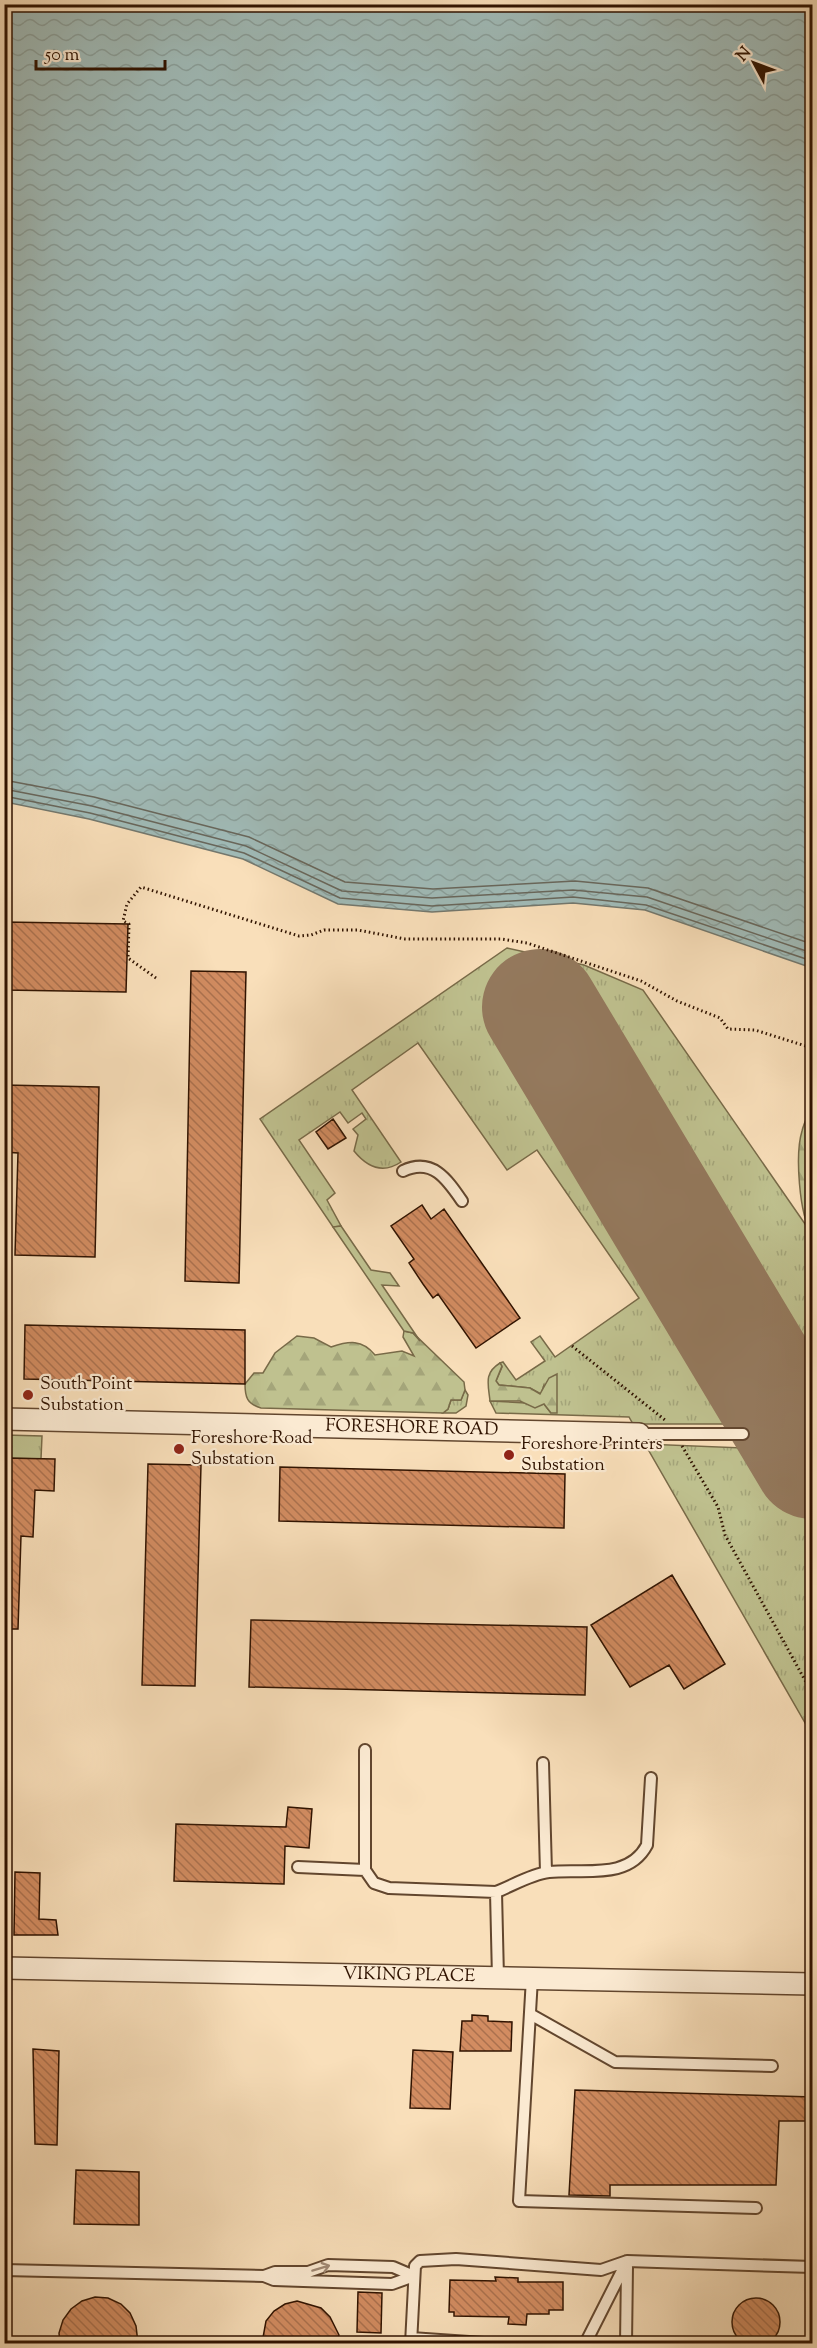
<svg xmlns="http://www.w3.org/2000/svg" width="817" height="2348" font-family="'Sorts Mill Goudy',serif">
	<style>
		.grass { fill: url(#grass-tufts); stroke: #786a48; stroke-width: 1.5 }
		.forest { fill: url(#forest-firs); stroke: #786a48; stroke-width: 1.5 }
		.garden { fill: #bfc18f; stroke: #786a48; stroke-width: 1.5 }
		.water { fill: url(#water-waves); stroke: #73786e; stroke-width: 1.5 }
		.lines { fill: none; stroke-linecap: round; stroke-linejoin: round }
		.shore { stroke: #68675c; stroke-width: 1.5 }
		.runway { stroke: #94795d; stroke-width: 116 }
		.building { fill: url(#building-back-hatch); stroke: #301300; stroke-width: 1.5 }
		.lane-casing { stroke: #62462e; stroke-width: 14 }
		.street-casing { stroke: #62462e; stroke-width: 24 }
		.path { stroke: #301300; stroke-width: 3; stroke-dasharray: 1.5 3; stroke-linecap: butt }
		.lane { stroke: #fbead2; stroke-width: 10 }
		.street { stroke: #fbead2; stroke-width: 21 }
		.oneway { stroke: #a08974 }
		.poi-dot { fill: #8f2418; stroke: #fbead2; stroke-width: 2 }
		.labels { text-anchor: middle; dominant-baseline: central; stroke-width: 4.5; stroke-linejoin: round; paint-order: stroke }
		.poi-label { font-size: 18px; fill: #301300; stroke: #fbead2; text-anchor: start }
		.street-label { font-size: 18px; fill: #301300; stroke: #fbead2 }
	</style>
	<defs>
		<pattern id="grass-tufts" width="24" height="20" patternUnits="userSpaceOnUse" patternTransform="scale(1.5)"><rect width="24" height="20" fill="#bfc18f"/><path d="M3 7l-1-3M5 7V3M7 7l1-3M15 17l-1-3M17 17v-4M19 17l1-3" fill="none" stroke="#a4a57a"/></pattern>
		<pattern id="forest-firs" width="22" height="20" patternUnits="userSpaceOnUse" patternTransform="scale(1.5)"><rect width="22" height="20" fill="#bfc18f"/><path d="M5 1l3.5 6h-7zM16 11l3.5 6h-7z" fill="#a4a57a"/></pattern>
		<pattern id="water-waves" width="16" height="10" patternUnits="userSpaceOnUse" patternTransform="scale(1.5)"><rect width="16" height="10" fill="#a0bbb8"/><path d="M0 5q4-4 8 0t8 0" fill="none" stroke="#8aa09c"/></pattern>
		<pattern id="building-back-hatch" width="6" height="6" patternUnits="userSpaceOnUse" patternTransform="scale(1.5)"><rect width="6" height="6" fill="#d28c61"/><path d="M-1 5l2 2M0 0l6 6M5-1l2 2" fill="none" stroke="#ab714e"/></pattern>
	</defs>
	<rect width="100%" height="100%" fill="#f9dfba"/>
	<filter id="stains"><feTurbulence type="fractalNoise" baseFrequency=".00333" numOctaves="4"/><feColorMatrix values="0 0 0 0 .2 0 0 0 0 .09 0 0 0 0 .02 0 0 0 .5 -.17"/></filter>
	<radialGradient id="worn" r=".72"><stop offset=".6" stop-color="#630" stop-opacity="0"/><stop offset="1" stop-color="#630" stop-opacity=".3"/></radialGradient>
	<path class="grass" d="M507 948 584 965 643 990 812 1234V1735L645 1444 743 1448 729 1424H633L629 1417 496 1413 490 1401 544 1404 551 1413 544 1385 541 1394 530 1388 499 1385 496 1381 502 1367 500 1363 503 1362 516 1380 545 1361 531 1342 540 1336 555 1357 639 1298 537 1150 507 1170 418 1043 352 1090 401 1162C383 1174 367 1167 354 1151L358 1135 353 1129 366 1119 362 1113 348 1123 340 1112 299 1140 335 1193 327 1200 341 1226 333 1227 260 1119Z
		M465 1390 468 1395 466 1406 456 1413H443L448 1409 451 1400H461Z
		M5 1435 42 1436 41 1459 5 1458Z"/>
	<path class="forest" d="M812 1105V1234C799 1215 795 1154 802 1131 804 1122 809 1114 812 1105Z
		M404 1331 413 1333 464 1382 465 1390 461 1400H451L448 1409 443 1413 261 1408C247 1404 245 1397 245 1384L254 1373H263L275 1353 297 1336 314 1338 331 1347C349 1341 362 1339 375 1355L402 1351 414 1356 403 1337Z
		M500 1363 502 1366 496 1381 499 1385 530 1388 540 1394 549 1378 557 1374V1413H551L544 1404 535 1408 520 1401H490C488 1383 484 1373 500 1363Z"/>
	<path class="garden" d="M341 1226 371 1270 390 1273 399 1286 382 1285 420 1341 413 1333 404 1331 333 1227Z"/>
	<path class="water" d="M4 5H812V968L645 910 573 903 432 912 338 904 243 859 89 819 5 802Z"/>
	<g class="lines">
		<path class="shore" d="M4 780 94 797 249 837 345 882 433 889 575 881 648 888 812 944
			M4 789 92 806 246 846 342 891 432 898 573 890 647 897 812 953
			M4 796 90 813 244 853 340 898 432 906 573 897 646 905 812 961"/>
		<path class="runway" d="M540 1007 812 1461"/>
	</g>
	<path class="building" d="M4 922 128 924 126 992 4 990Z
		M191 971 246 972 239 1283 185 1281Z
		M4 1085 99 1087 95 1257 15 1255 18 1153 4 1152Z
		M333 1119 346 1138 328 1149 316 1132Z
		M422 1205 431 1219 444 1209 520 1318 476 1348 438 1294 433 1298 423 1284 409 1263 414 1259 391 1226Z
		M25 1325 245 1330V1384L24 1379Z
		M4 1458 55 1459 54 1491 35 1490 33 1537 21 1536 18 1629H4Z
		M148 1464 201 1465 195 1686 142 1685Z
		M280 1467 565 1474 564 1528 279 1521Z
		M672 1575 725 1664 684 1689 669 1665 630 1687 591 1625Z
		M251 1620 587 1627 585 1695 249 1687Z
		M288 1807 312 1809 309 1848 285 1846 284 1884 174 1881 176 1824 286 1827Z
		M15 1872 40 1873 39 1919 56 1920 58 1935H14Z
		M472 2015 488 2016V2021L512 2022 511 2051H460L462 2021H472Z
		M33 2049 59 2051 57 2145 35 2144Z
		M413 2050 453 2052 450 2109 410 2108Z
		M575 2090 813 2097V2121H779L776 2185H610V2196L569 2195Z
		M76 2170 139 2172V2225L74 2224Z
		M495 2277 518 2278V2282H563V2310H549V2314H527L526 2325 508 2324 509 2317 454 2316V2312H449L450 2280 496 2281Z
		M358 2292 382 2293 381 2333 357 2332Z
		M95 2297 108 2298 121 2304 130 2313 136 2326 138 2343H60L59 2333 63 2320 71 2309 82 2301Z
		M732 2322a24 24 0 1 1 48 0a24 24 0 1 1-48 0Z
		M297 2301 321 2308 330 2317 339 2335 337 2343H262L266 2321 274 2311 285 2304Z"/>
	<g class="lines">
		<defs>
			<path id="lane" d="M403 1171C432 1157 447 1179 462 1201
				M639 1434H743
				M365 1750V1870L374 1883 389 1888 496 1892 498 1978
				M543 1763 546 1872
				M298 1867 365 1870
				M496 1892C512 1886 531 1874 549 1872 583 1868 628 1881 647 1845L651 1778
				M532 1978 519 2201 756 2208
				M530 2014 615 2062 772 2066
				M4 2270 264 2276 274 2280 392 2284 414 2276
				M264 2276 275 2272H308L328 2265 393 2267 414 2276
				M411 2338 498 2344
				M411 2344 415 2266 420 2261 456 2259 601 2270 627 2261 812 2267
				M585 2344 627 2261
				M626 2344 627 2267"/>
			<g id="street">
				<path id="s1" d="M4 1419 639 1434"/>
				<path id="s2" d="M4 1968 812 1984"/>
			</g>
		</defs>
		<use href="#lane" class="lane-casing"/>
		<use href="#street" class="street-casing"/>
		<path class="path" d="M156 978 128 958 129 924 123 921 127 904 141 887 299 936 311 935 324 930H358L405 939H501L527 943 641 981 677 1001 720 1018 728 1029 755 1030 812 1048
			M572 1346 665 1420
			M682 1446 718 1507 725 1535 812 1693"/>
		<use href="#lane" class="lane"/>
		<use href="#street" class="street"/>
	</g>
	<defs><path id="oneway-shaft" d="M-6 0H5M1.5-3L5.5 0L1.5 3" fill="none" stroke-width="1.6" stroke-linecap="round" stroke-linejoin="round" transform="scale(1.5)"/></defs>
	<use class="oneway" href="#oneway-shaft" transform="translate(321 2268) rotate(-17)"/>
	<g class="poi-dot">
		<circle cx="28" cy="1395" r="6"/>
		<circle cx="179" cy="1449" r="6"/>
		<circle cx="509" cy="1455" r="6"/>
	</g>
	<g class="labels">
		<g class="poi-label">
			<text x="40" y="1385">South Point<tspan x="40" dy="21">Substation</tspan></text>
			<text x="191" y="1439">Foreshore Road<tspan x="191" dy="21">Substation</tspan></text>
			<text x="521" y="1445">Foreshore Printers<tspan x="521" dy="21">Substation</tspan></text>
		</g>
		<g class="street-label">
			<text stroke="none"><textPath href="#s1" startOffset="408">FORESHORE ROAD</textPath></text>
			<text stroke="none"><textPath href="#s2" startOffset="405">VIKING PLACE</textPath></text>
		</g>
	</g>
	<rect width="817" height="2348" fill="none" stroke="#f9dfba" stroke-width="24"/>
	<rect x="6" y="6" width="805" height="2336" fill="none" stroke="#301300" stroke-width="3"/>
	<rect x="12" y="12" width="793" height="2324" fill="none" stroke="#301300" stroke-width="1.5"/>
	<g transform="translate(754 63) rotate(311)" stroke="#fbead2" stroke-width="4.5" paint-order="stroke">
	<path d="M0-4.5L10 22L0 15L-10 22Z" fill="#301300"/>
	<text y="-9" font-size="16" font-weight="bold" text-anchor="middle" fill="#301300">N</text>
	</g>
	<path d="M36 60v9h129v-9" fill="none" stroke="#301300" stroke-width="3"/>
	<text x="45" y="60" font-size="18" fill="#301300" stroke="#fbead2" stroke-width="4.5" paint-order="stroke">50 m</text>
	<rect width="100%" height="100%" filter="url(#stains)"/>
	<rect width="100%" height="100%" fill="url(#worn)"/>
</svg>
